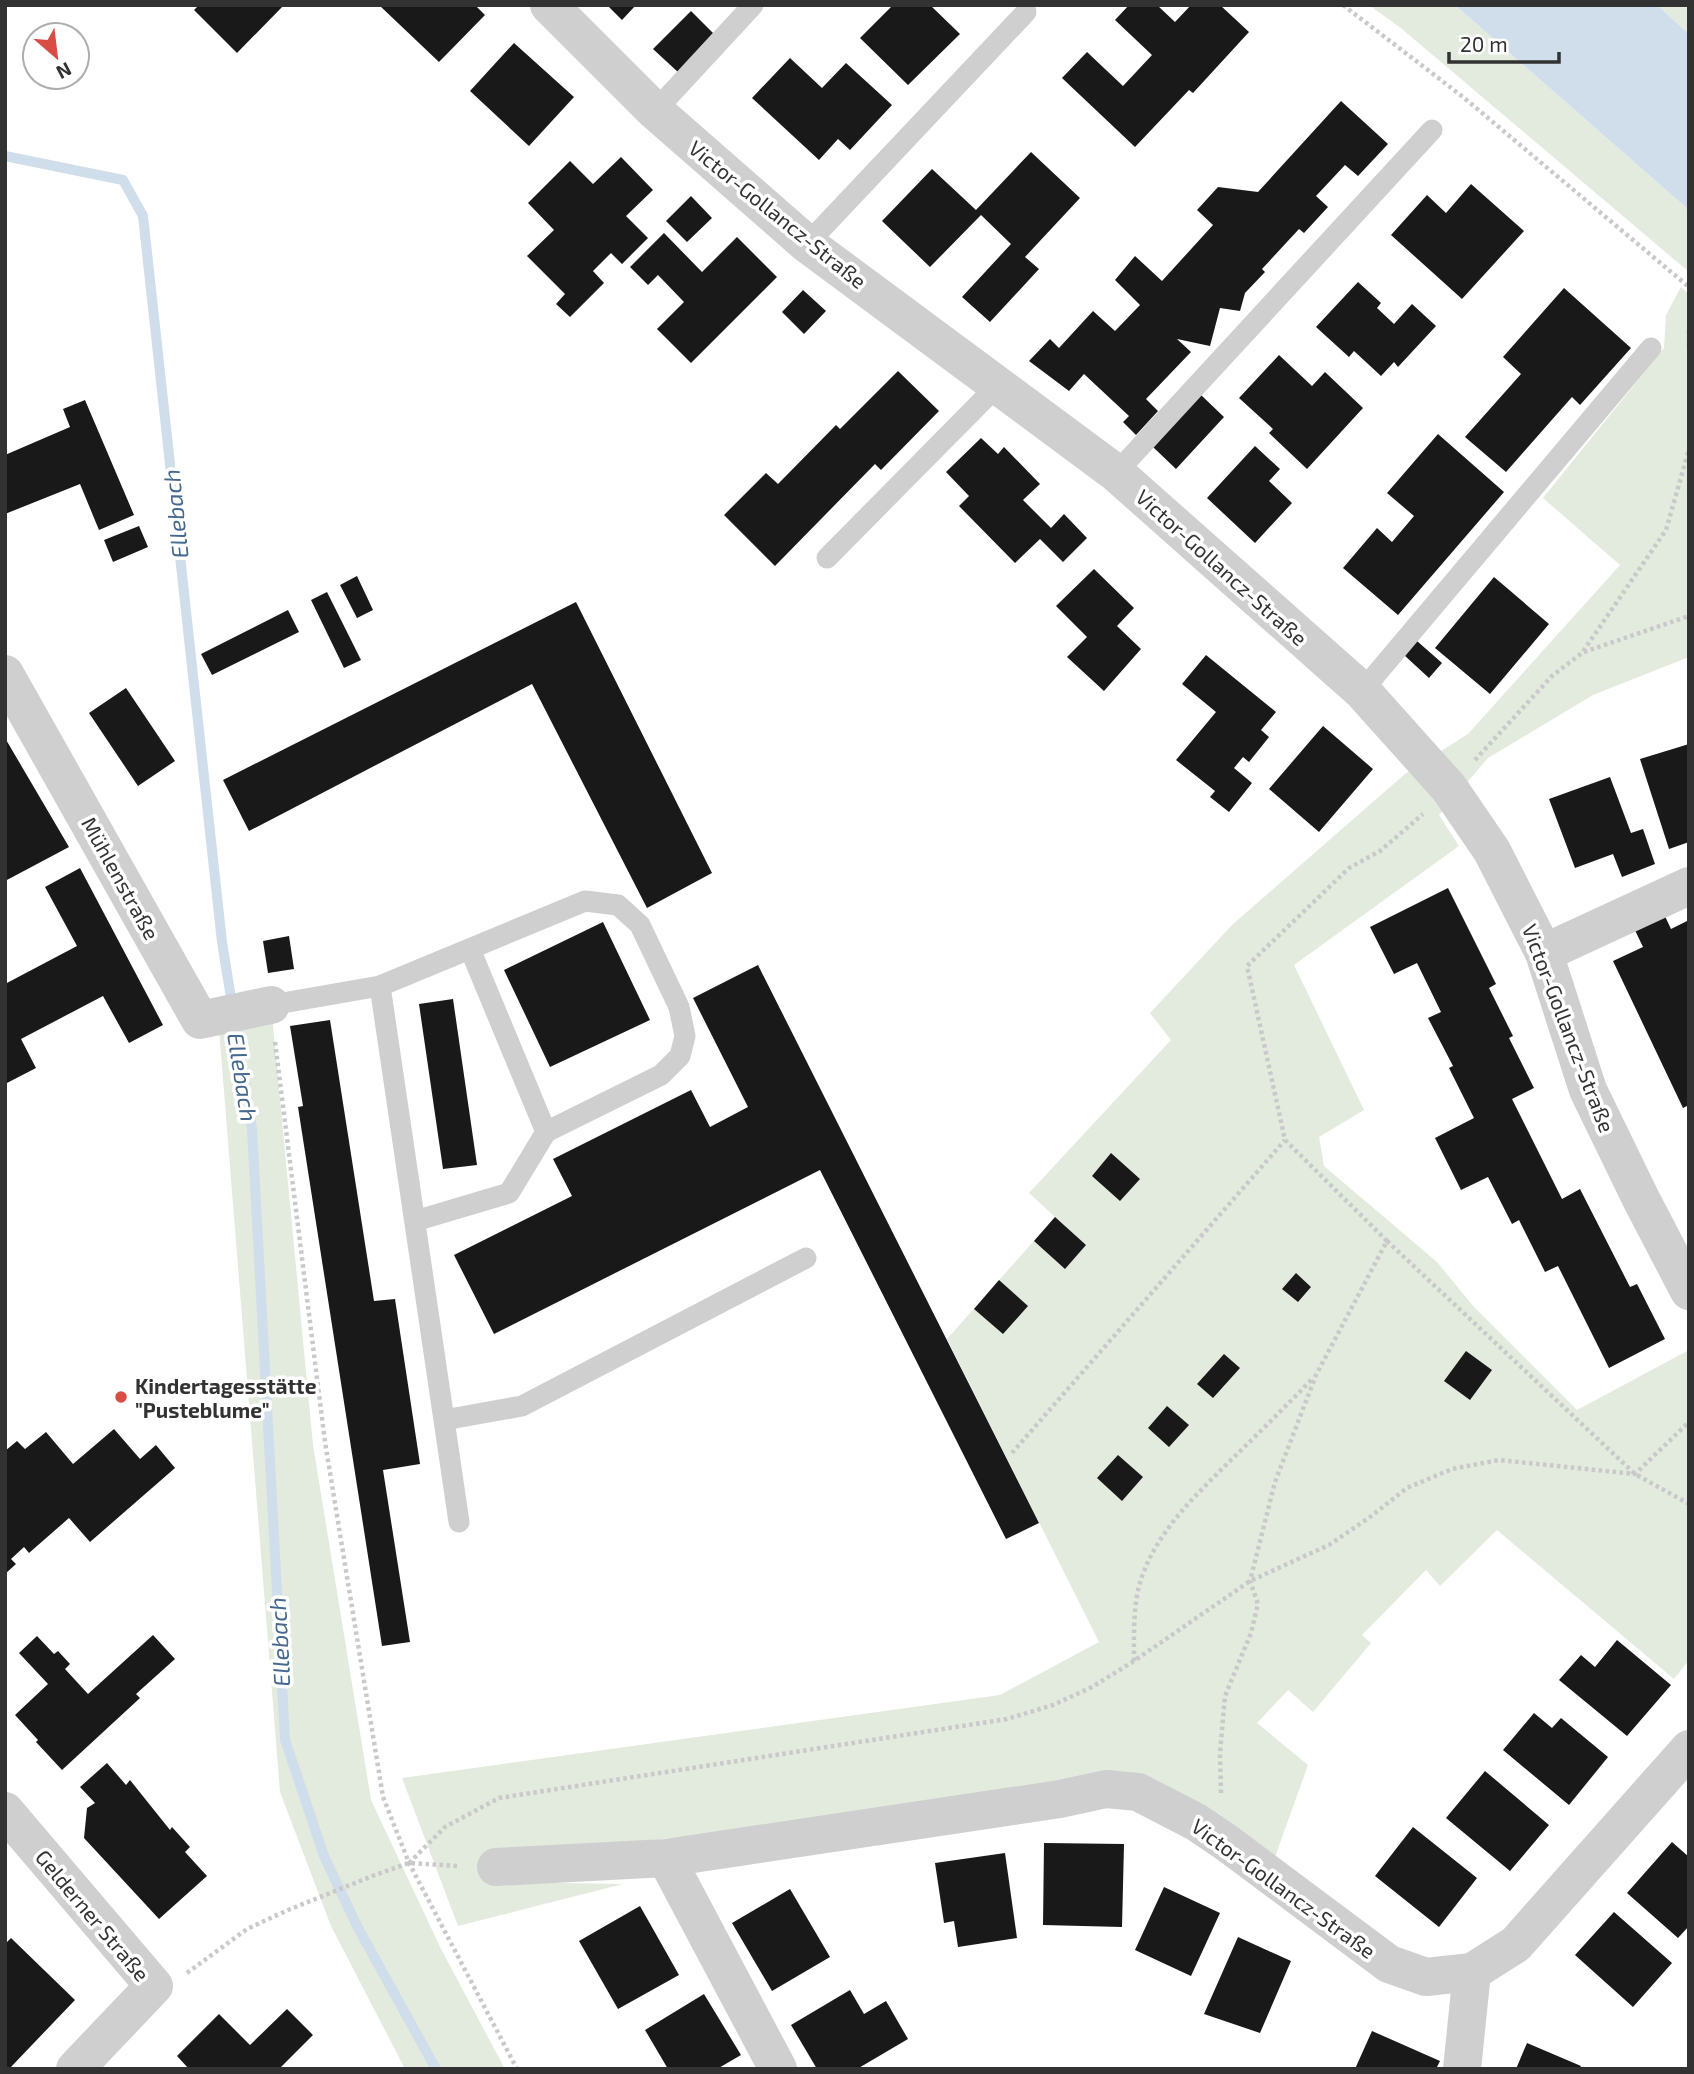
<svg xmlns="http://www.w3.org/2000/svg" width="1694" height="2074" font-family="'Exo 2',sans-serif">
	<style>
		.green { fill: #e3eade }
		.water { fill: #d0ddeb }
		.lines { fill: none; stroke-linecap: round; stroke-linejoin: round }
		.stream { stroke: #d0ddeb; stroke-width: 10 }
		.building { fill: #191919 }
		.path { stroke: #c9c9c9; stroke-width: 4.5; stroke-dasharray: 3.5 3.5; stroke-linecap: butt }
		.service { stroke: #cfcfcf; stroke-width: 21 }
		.minor { stroke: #cfcfcf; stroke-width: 38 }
		.poi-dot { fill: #d84d44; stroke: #fff; stroke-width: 2.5 }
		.labels { text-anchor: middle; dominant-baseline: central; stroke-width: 7; stroke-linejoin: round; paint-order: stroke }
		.street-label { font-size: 21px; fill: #323232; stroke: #fff }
		.poi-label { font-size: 21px; font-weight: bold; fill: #323232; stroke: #fff; text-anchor: start }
		.water-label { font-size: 23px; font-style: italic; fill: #45688e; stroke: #fff }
	</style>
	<rect width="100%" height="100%" fill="#fff"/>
	<path class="green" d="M1369 5H1455L1689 210V272L1402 29Z
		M1657 5H1689V34Z
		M1681 287 1689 294V657L1593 695 1488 758 1439 815 1459 846 1294 965 1364 1110 1319 1137 1324 1166 1437 1262 1474 1307 1577 1410 1689 1350V1660L1674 1679 1497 1530 1440 1586 1426 1570 1362 1635 1371 1643 1313 1712 1288 1690 1257 1723 1308 1765 1275 1857 1179 1793 496 1854 486 1882 623 1884 458 1926 402 1778 1000 1695 1099 1642 947 1339 1055 1217 1029 1193 1171 1040 1150 1013 1232 925 1405 774 1468 734 1620 565 1543 498 1664 348 1666 315Z
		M271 1005 313 1445 371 1800 441 1949 505 2069H405L331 1926 280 1792 218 1016Z"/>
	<path class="water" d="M1455 5H1657L1689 34V210Z"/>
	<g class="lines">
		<path class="stream" d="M5 156 123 180 143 216 222 942 252 1129 285 1740 324 1856 357 1926 436 2069"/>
	</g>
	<path class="building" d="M199 5H284L237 53 194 10Z
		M379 5H475L485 15 439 62Z
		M607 5H636L622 20Z
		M893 5H930L960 34 908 85 860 38Z
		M1129 5H1157L1175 22 1191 5H1220L1249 32 1193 93 1189 90 1135 147 1062 78 1087 52 1123 86 1152 55 1115 20Z
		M691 11 715 35 679 73 653 49Z
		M514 43 574 97 529 146 470 91Z
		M790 58 822 88 846 63 892 105 850 150 838 139 819 160 752 98Z
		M1341 101 1388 144 1358 176 1345 165 1316 196 1328 207 1304 233 1299 229 1262 269 1265 272 1245 293 1240 311 1220 308 1210 346 1177 339 1191 352 1146 399 1158 411 1136 435 1123 422 1129 416 1084 374 1069 391 1029 361 1050 339 1059 348 1093 311 1115 331 1140 305 1115 280 1135 256 1162 281 1213 225 1197 210 1218 187 1258 192Z
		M1031 152 1080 198 1025 257 1039 269 990 322 962 297 1011 244 981 215 930 267 882 221 932 169 976 210Z
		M621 157 653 190 626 216 648 238 622 264 611 253 593 271 604 283 570 317 556 304 565 294 527 256 554 230 528 203 570 161 593 184Z
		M1471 184 1524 231 1462 299 1391 235 1427 195 1446 213Z
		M691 196 712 218 687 242 666 221Z
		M664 233 702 272 737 237 777 277 691 363 657 329 684 302 658 275 648 285 630 267Z
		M1358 282 1381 303 1377 308 1394 324 1412 304 1436 326 1398 367 1394 362 1381 376 1354 351 1349 357 1316 327Z
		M1564 288 1631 348 1580 405 1572 397 1506 472 1465 437 1521 374 1503 357Z
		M803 290 826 311 804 334 782 312Z
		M1279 355 1312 386 1325 372 1363 408 1307 469 1269 433 1273 429 1239 398Z
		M898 371 939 411 881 470 875 464 775 566 724 515 766 473 778 484 836 425 840 429Z
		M1201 395 1224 417 1176 469 1153 447Z
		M85 400 134 515 99 530 80 484 5 514V455L70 427 63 409Z
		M1438 434 1504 492 1398 615 1343 568 1377 528 1392 542 1414 516 1387 493Z
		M981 438 998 454 1004 447 1040 484 1023 500 1051 528 1064 514 1087 538 1063 562 1040 539 1015 563 959 506 969 496 946 472Z
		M1255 446 1280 469 1269 481 1292 503 1255 543 1207 498Z
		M139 526 148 547 113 562 104 540Z
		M1094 569 1134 608 1117 626 1141 649 1104 691 1067 657 1087 637 1056 606Z
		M357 576 373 610 357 618 340 585Z
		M1494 577 1549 624 1490 694 1435 648Z
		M327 592 361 660 344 668 311 600Z
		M576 602 712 873 647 908 532 684 249 831 223 780Z
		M288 610 299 632 212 675 201 654Z
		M1417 641 1442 663 1429 678 1404 655Z
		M1206 655 1276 712 1261 730 1269 737 1249 762 1243 757 1234 768 1252 783 1229 812 1210 797 1215 791 1176 760 1216 712 1182 684Z
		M126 688 175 761 138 786 89 713Z
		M1323 726 1373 769 1319 832 1269 789Z
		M5 738 69 847 5 881Z
		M1689 744V842L1669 849 1640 759Z
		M1610 777 1631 833 1643 829 1655 864 1622 877 1613 854 1575 868 1549 799Z
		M80 868 163 1025 129 1043 103 996 21 1039 36 1068 5 1084V984L77 946 45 887Z
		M1448 888 1496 984 1489 988 1513 1036 1509 1038 1534 1088 1512 1099 1562 1199 1580 1189 1630 1287 1637 1284 1665 1339 1609 1368 1558 1266 1545 1272 1519 1220 1512 1224 1488 1177 1461 1190 1435 1138 1474 1118 1449 1068 1453 1066 1428 1018 1441 1012 1417 963 1394 974 1370 927Z
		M1663 912 1671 929 1689 920V1105L1683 1108 1613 961 1643 947 1633 926Z
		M603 922 650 1020 550 1067 504 970Z
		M289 936 294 969 268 973 263 941Z
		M758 965 1039 1523 1006 1539 820 1170 494 1334 454 1255 572 1196 553 1159 691 1090 710 1127 748 1107 693 998Z
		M453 999 477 1165 443 1169 419 1004Z
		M330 1020 374 1301 395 1299 420 1464 383 1470 410 1642 382 1646 298 1107 303 1106 290 1026Z
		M1111 1153 1140 1179 1120 1201 1092 1176Z
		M1055 1217 1086 1245 1065 1269 1034 1241Z
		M1296 1273 1311 1287 1298 1302 1282 1289Z
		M999 1280 1028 1306 1003 1334 974 1309Z
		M1466 1351 1492 1370 1470 1400 1444 1381Z
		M1224 1354 1240 1368 1213 1398 1197 1384Z
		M1167 1406 1189 1425 1169 1447 1148 1428Z
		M114 1429 140 1459 156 1445 175 1468 90 1542 69 1518 29 1553 24 1547 11 1559 16 1564 5 1574V1451L17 1441 25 1449 46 1432 73 1464Z
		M1118 1455 1143 1477 1122 1501 1097 1478Z
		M153 1635 175 1659 136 1694 140 1698 62 1770 36 1742 38 1740 15 1715 48 1684 19 1653 37 1636 54 1654 58 1651 70 1664 65 1669 88 1694Z
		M1617 1640 1671 1685 1627 1736 1559 1680 1581 1655 1595 1667Z
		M1534 1713 1552 1728 1561 1718 1608 1757 1569 1805 1503 1750Z
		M107 1763 126 1785 130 1780 170 1830 172 1827 190 1847 185 1852 207 1876 159 1919 84 1838 87 1808 95 1803 80 1787Z
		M1485 1771 1549 1825 1510 1871 1446 1818Z
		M1413 1827 1477 1878 1439 1927 1375 1876Z
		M1672 1842 1689 1857V1926L1678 1938 1627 1893Z
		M1044 1843 1124 1844 1122 1927 1043 1925Z
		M1005 1853 1017 1938 958 1947 954 1921 944 1923 935 1863Z
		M1164 1887 1220 1913 1191 1976 1135 1950Z
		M790 1889 830 1957 772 1991 732 1923Z
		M640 1906 679 1975 618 2009 579 1941Z
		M1614 1912 1672 1963 1633 2007 1575 1955Z
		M1238 1937 1291 1961 1260 2033 1204 2014Z
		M11 1938 75 2000 9 2069H5V1944Z
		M850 1990 864 2014 886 2001 908 2039 857 2069H817L791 2025Z
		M704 1994 741 2055 717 2069H668L645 2030Z
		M287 2009 313 2035 279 2069H189L177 2056 219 2014 250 2045Z
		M1372 2031 1440 2061 1436 2069H1355Z
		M1527 2043 1581 2066 1579 2069H1516Z"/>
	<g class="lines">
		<path class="path" d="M1343 5 1463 97 1689 287
			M1689 330V347
			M1584 652 1689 616
			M1475 760 1552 676 1582 653 1666 530 1689 449
			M275 1042 325 1442 383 1797 409 1863 517 2069
			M1387 1241 1635 1474 1689 1504
			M1012 1453 1285 1140
			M1134 1661C1134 1636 1133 1611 1139 1586 1154 1533 1195 1496 1233 1458 1260 1432 1287 1405 1313 1378
			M1221 1793 1220 1753 1225 1696 1251 1633 1258 1604 1250 1581 1275 1482 1316 1375 1387 1241 1285 1140 1247 966 1349 868 1380 851 1423 814
			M409 1863 445 1827 499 1798 1007 1719 1053 1705 1092 1687 1134 1661 1250 1581 1329 1545 1370 1517 1407 1488 1452 1469 1499 1460 1635 1474 1689 1422
			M187 1973 247 1929 288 1910 375 1875 409 1863 459 1866"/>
		<path class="service" d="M655 111 753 5
			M807 244 1026 12
			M1116 473 1432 130
			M827 558 998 385
			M1362 691 1651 348
			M470 949 546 1132
			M380 986 585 901 618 905 640 925 679 1007 685 1036 680 1056 661 1075 546 1132 509 1193 415 1221
			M271 1005 380 986 459 1522
			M444 1420 522 1406 806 1258"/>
		<path class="minor" d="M549 5 655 111 807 244 1116 473 1362 691 1449 788 1492 851 1544 953 1588 1090 1641 1199 1689 1291
			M5 674 200 1020 271 1005
			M1544 953 1689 886
			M5 1811 154 1986 75 2069
			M666 1858 778 2069
			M496 1867 666 1858 1060 1799 1106 1789 1138 1792 1196 1822 1227 1843 1389 1964 1426 1977 1472 1972 1516 1944 1689 1749
			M1462 2069 1472 1972"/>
	</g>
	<circle class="poi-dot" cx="121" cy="1397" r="7"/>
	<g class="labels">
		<g class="street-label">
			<text transform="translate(778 214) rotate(39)">Victor-Gollancz-Straße</text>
			<text transform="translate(1222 567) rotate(42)">Victor-Gollancz-Straße</text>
			<text transform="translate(121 878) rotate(61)">Mühlenstraße</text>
			<text transform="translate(1569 1028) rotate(69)">Victor-Gollancz-Straße</text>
			<text transform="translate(1284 1888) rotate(36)">Victor-Gollancz-Straße</text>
			<text transform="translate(93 1915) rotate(50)">Gelderner Straße</text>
		</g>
		<g class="poi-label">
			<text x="135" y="1385">Kindertagesstätte<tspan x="135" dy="24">"Pusteblume"</tspan></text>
		</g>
		<g class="water-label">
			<text transform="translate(175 514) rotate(-96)">Ellebach</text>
			<text transform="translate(243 1077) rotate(81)">Ellebach</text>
			<text transform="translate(279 1642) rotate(-93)">Ellebach</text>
		</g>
	</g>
	<rect width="1694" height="2074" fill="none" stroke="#323232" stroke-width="14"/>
	<g transform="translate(56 56) rotate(152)"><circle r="33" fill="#ffffff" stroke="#adadad" stroke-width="2"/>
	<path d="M0-5L12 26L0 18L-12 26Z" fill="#d84d44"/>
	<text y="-10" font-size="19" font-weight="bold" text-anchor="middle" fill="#323232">N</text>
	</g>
	<path d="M1449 52v10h110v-10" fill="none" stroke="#323232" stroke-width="3.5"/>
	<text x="1460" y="52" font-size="21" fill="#323232" stroke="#ffffff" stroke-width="5" paint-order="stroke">20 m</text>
</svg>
